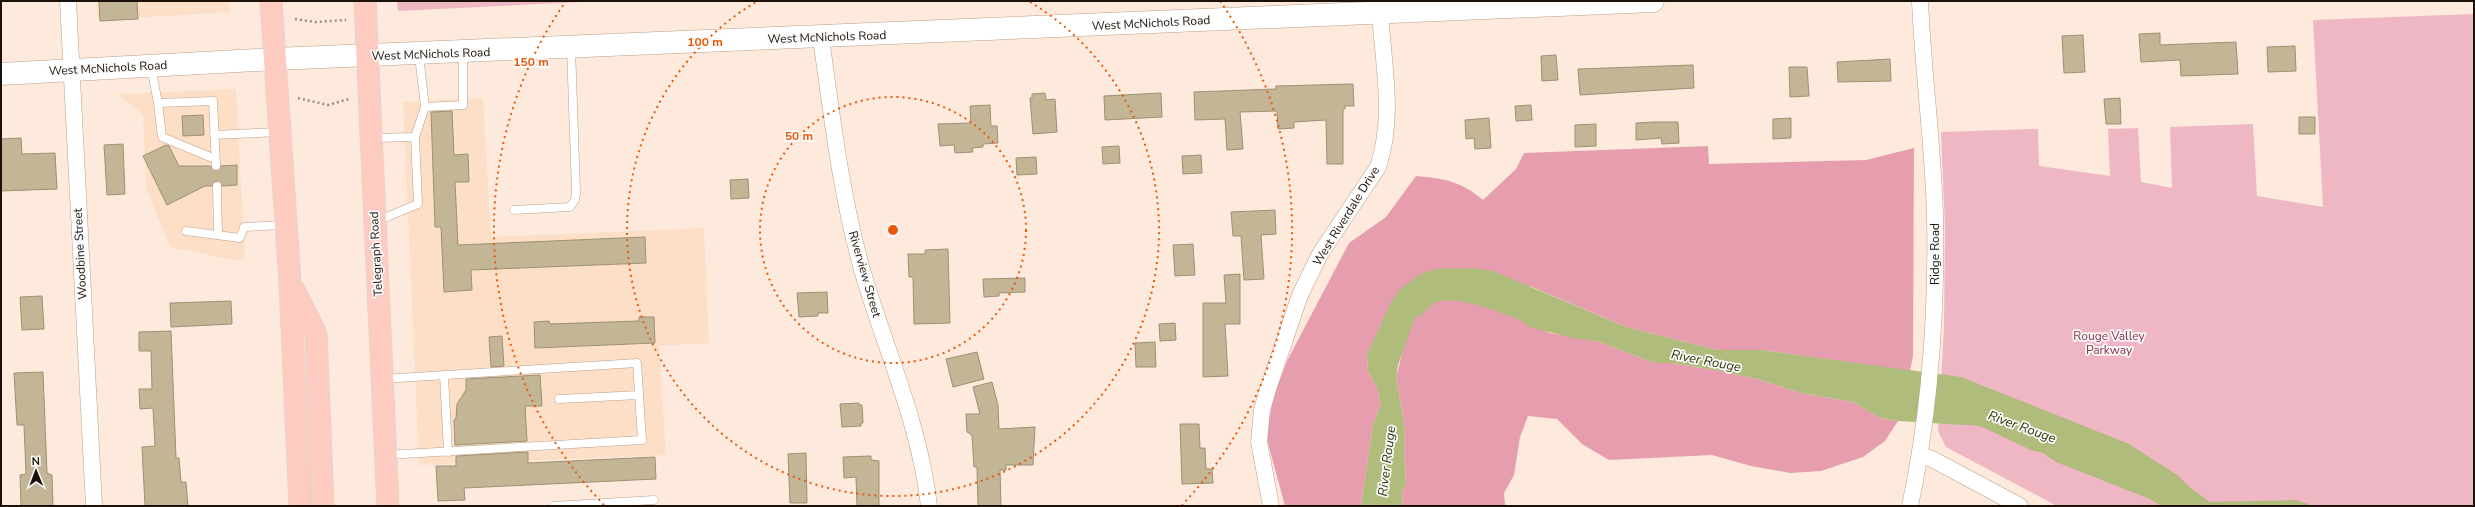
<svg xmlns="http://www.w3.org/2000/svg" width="2475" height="507" font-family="'Nunito Sans',sans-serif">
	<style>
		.built { fill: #fddfc8 }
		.green { fill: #efb6c3 }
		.forest { fill: #e69eaf }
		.water { fill: #afbc7b }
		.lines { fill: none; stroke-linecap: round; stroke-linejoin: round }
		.river { stroke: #afbc7b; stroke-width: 32 }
		.building { fill: #c3b696; stroke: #9d9172 }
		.service-casing { stroke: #bb9f88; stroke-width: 9 }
		.minor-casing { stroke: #bb9f88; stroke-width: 17 }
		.secondary-casing { stroke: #bb9f88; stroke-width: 23 }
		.primary-casing { stroke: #d6d4d3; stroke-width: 23 }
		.path { stroke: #9c8d81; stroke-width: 2.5; stroke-dasharray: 2 3; stroke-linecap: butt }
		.service { stroke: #fff; stroke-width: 8 }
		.minor { stroke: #fff; stroke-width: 16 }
		.secondary { stroke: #fff; stroke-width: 22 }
		.primary { stroke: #fecbc0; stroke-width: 22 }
		.ring { fill: none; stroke: #e8590c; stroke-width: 2; stroke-dasharray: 2 4 }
		.labels { text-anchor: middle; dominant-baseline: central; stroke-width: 3.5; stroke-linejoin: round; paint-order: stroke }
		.street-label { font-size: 12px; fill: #1b1108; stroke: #fbfbfb }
		.park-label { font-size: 12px; fill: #832f4a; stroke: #fbfbfb }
		.water-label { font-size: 13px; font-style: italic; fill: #2f3603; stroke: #fbfbfb }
		.centre { fill: #e8590c; stroke: #fbfbfb; stroke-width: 2 }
		.ring-label { font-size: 12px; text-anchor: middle; font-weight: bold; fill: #e8590c; stroke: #fbfbfb; stroke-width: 3.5; stroke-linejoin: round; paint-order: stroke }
	</style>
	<rect width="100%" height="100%" fill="#fdeadc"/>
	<path class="built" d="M96 1H229L230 12 98 20Z
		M236 89 245 259 232 260 170 247 146 188 143 115 118 94Z
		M483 98 491 237 704 228 709 343 659 346 666 455 419 465 403 102Z"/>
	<path class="green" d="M397 1H602L398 11Z
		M2474 14V506H2057L1946 447 1938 431 1944 329 1945 227 1941 132 2038 129 2039 166 2110 176 2108 129 2138 128 2141 182 2172 188 2170 127 2253 124 2257 196 2323 207 2313 20Z"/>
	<path class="forest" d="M1708 146 1709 164 1866 160 1914 148 1913 356 1910 371 1762 350H1717L1626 327 1532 287 1456 269 1383 320 1367 355 1368 371 1377 387 1381 404 1373 425 1361 506H1285L1266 436 1274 395 1288 359 1349 243 1386 217 1416 176C1445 179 1459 180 1483 200L1516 169 1524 153Z
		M1461 281C1491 281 1509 287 1519 318L1550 333 1597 341 1654 363H1673L1720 371 1757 379 1801 393 1853 402 1880 418 1898 421 1885 441 1863 457 1821 471 1790 473 1751 466 1712 455 1609 460 1582 444 1557 419 1528 416 1520 437 1514 475 1504 493 1505 506H1403L1401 494 1406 483 1404 448 1405 428 1396 378 1404 345 1422 297 1431 291Z"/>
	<path class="water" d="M1472 268 1493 271 1626 327 1717 350H1762L1961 377 2129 444 2177 475 2193 490 2210 502 2296 500 2314 506H2161L2150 499 2056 462 2043 453 2031 450 1980 426 1898 421 1880 418 1853 402 1801 393 1757 379 1720 371 1673 363H1654L1597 341 1573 338 1529 327 1518 318 1514 304 1502 290 1483 281H1461L1431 291 1422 297 1398 365 1396 378 1405 428 1404 448 1406 483 1401 494 1403 506H1361L1373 425 1381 404 1377 387 1368 371 1367 355 1374 339 1391 302 1400 289 1418 278 1456 269Z"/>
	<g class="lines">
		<path class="river" d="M1412 302C1418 295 1425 288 1435 286 1463 277 1524 305 1551 315"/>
	</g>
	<path class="building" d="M99 1H137L138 19 100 21Z
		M2160 33V45L2236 42 2238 74 2181 76 2180 60 2141 62 2139 34Z
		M2083 35 2085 72 2064 73 2062 36Z
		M2295 46 2296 71 2268 72 2267 47Z
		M1556 55 1558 80 1542 81 1541 56Z
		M1890 59 1891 81 1838 82 1837 62Z
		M1693 65 1694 88 1580 95 1578 69Z
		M1789 67H1807L1809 96 1790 97Z
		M1353 84 1354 106H1345V109H1343V164H1327L1326 120 1294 122V128L1278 129 1277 111 1240 112 1243 149 1227 150 1225 119 1195 120 1194 92 1276 89V86Z
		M1045 93 1046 100 1055 99 1057 132 1033 134 1030 98H1032V94Z
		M1161 93 1162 117 1105 120 1104 96Z
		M2120 98 2121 124H2106L2104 99Z
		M990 105 991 126H997L998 143 983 144V147L972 148 973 152 955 153 954 145 940 146 938 124 971 123 970 106Z
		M1531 105 1532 120 1516 121 1515 106Z
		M452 111 454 155 468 154 469 182H455L458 245 645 237 646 263 471 270 472 290 444 292 441 227H435L431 112Z
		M203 115 204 135 183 136 182 116Z
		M2299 117H2315V134H2299Z
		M1489 118 1491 148 1475 149 1474 138 1466 139 1465 120Z
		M1791 118V138L1773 139V119Z
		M1654 122H1678L1679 143 1662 144 1661 138 1636 140V123Z
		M1596 124V146L1575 147V125Z
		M21 138 22 154 55 153 57 189 1 191V139Z
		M123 144 125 194 107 195 104 145Z
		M166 145 169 146 179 166H210L216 171 221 166 237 165V185L222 186 216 181 212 186H205L167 205 143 156Z
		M1119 146 1120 163 1103 164 1102 147Z
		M1201 155 1202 173 1183 174 1182 156Z
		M1036 157 1037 174 1017 175 1016 158Z
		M748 179 749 198 731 199 730 180Z
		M1275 210 1276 234 1261 235 1264 279 1244 280 1241 236H1233L1231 212Z
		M1193 244 1195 275 1175 276 1173 245Z
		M948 249 950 323 914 324 913 277H909L908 254H925V250Z
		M1240 274V324H1225L1228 376 1203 377V303H1226L1224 275Z
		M1025 278V292L999 293V296L984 297 983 279Z
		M827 292 828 313H818V316L799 317 797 293Z
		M42 296 44 329 22 330 20 297Z
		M231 301 232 324 171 327 170 303Z
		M639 317H654L655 343 535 348 534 322 549 321 550 324 639 321Z
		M1175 323 1176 340 1160 341 1159 324Z
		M171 331 176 458H179L181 482H186L188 506H145L142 447 155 446 153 408 140 409 139 389H152L151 351H139V332Z
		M502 336 504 366 491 367 489 337Z
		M1155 342 1156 367H1136L1135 343Z
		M977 352 984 379 953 387 946 359Z
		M43 372 47 473 52 475 53 506H21L20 475 26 474 24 425H17L14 373Z
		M540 375 542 406H525L527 441 455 445 454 420 456 418 457 404 466 390V379Z
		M992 382 998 405 999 429 1035 427 1033 465H1006V470H1000L1001 506H978L977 467H974L972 435 967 432 966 414H980L973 387Z
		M859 403V405H862L863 423H861V426L842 427 840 404Z
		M1180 424H1199L1200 448H1205L1206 469H1212L1213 483 1182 484Z
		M528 452V463L655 457 656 479 464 488 465 500 438 501 436 466H456V456Z
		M806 453 807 503H790L788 454Z
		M871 456V460L879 461V506H857L856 477 844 478 843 457Z"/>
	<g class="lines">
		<defs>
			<path id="service" d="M419 55 425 107 463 105V53
				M151 67 158 103 162 137 215 159
				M158 103 213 101 216 166
				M214 135 278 132
				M372 138 415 137
				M217 186 218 235
				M514 210 570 207 575 200 576 192 571 48
				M377 221 418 204 415 137 425 107
				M186 231 240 238 244 227 285 225
				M444 375 448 452
				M382 379 637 363 642 440 386 455
				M559 399 639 395
				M553 506 654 500"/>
			<path id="minor" d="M68 1 94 506
				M821 38C832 117 841 196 863 273 886 351 920 425 929 506
				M1920 455 1932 459 2020 506
				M1271 506 1259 442 1262 410 1268 389 1300 295 1320 254 1378 167C1395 116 1383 65 1380 12
				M1910 506C1930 411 1937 312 1935 215 1933 143 1923 72 1920 1"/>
			<path id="secondary" d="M1 74 275 59 1653 1"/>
			<path id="primary" d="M271 1 290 282 300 506
				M365 1 388 506
				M294 290 316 334 323 506"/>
		</defs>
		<use href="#service" class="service-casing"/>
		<use href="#minor" class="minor-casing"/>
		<use href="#secondary" class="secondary-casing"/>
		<use href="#primary" class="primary-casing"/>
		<path class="path" d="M295 19 315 22 346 20
			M298 98 328 105 349 99"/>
		<use href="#service" class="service"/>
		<use href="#minor" class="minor"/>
		<use href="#secondary" class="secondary"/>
		<use href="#primary" class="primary"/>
	</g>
	<g class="ring">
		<circle cx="893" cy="230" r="133"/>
		<path d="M1030 2A266 266 0 1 1 756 2"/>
		<path d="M604 505A399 399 0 0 1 566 1M1220 1A399 399 0 0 1 1182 505"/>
	</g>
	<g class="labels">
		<g class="street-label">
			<text transform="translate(1151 23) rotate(-3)">West McNichols Road</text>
			<text transform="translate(827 37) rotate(-2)">West McNichols Road</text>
			<text transform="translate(431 54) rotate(-2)">West McNichols Road</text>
			<text transform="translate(108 68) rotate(-3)">West McNichols Road</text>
			<text transform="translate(1346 216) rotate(-58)">West Riverdale Drive</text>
			<text transform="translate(80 254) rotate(-93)">Woodbine Street</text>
			<text transform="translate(376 254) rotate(-93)">Telegraph Road</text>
			<text transform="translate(1935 254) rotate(-90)">Ridge Road</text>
			<text transform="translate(865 274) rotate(74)">Riverview Street</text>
		</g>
		<g class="park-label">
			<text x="2109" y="336">Rouge Valley<tspan x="2109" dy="14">Parkway</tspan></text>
		</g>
		<g class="water-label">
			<text transform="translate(1706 361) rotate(11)">River Rouge</text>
			<text transform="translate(2022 427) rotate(20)">River Rouge</text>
			<text transform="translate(1387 461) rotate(-83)">River Rouge</text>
		</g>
	</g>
	<circle cx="893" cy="230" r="6" class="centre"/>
	<g class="ring-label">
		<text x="705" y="46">100 m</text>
		<text x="531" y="66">150 m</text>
		<text x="799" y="140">50 m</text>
	</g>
	<rect width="2475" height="507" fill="none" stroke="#1b1108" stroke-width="4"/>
	<g transform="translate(36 471) rotate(359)" stroke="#fbfbfb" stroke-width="3" paint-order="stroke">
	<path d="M0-3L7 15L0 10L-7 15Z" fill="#1b1108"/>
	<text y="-6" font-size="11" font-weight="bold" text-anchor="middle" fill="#1b1108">N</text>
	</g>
</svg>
